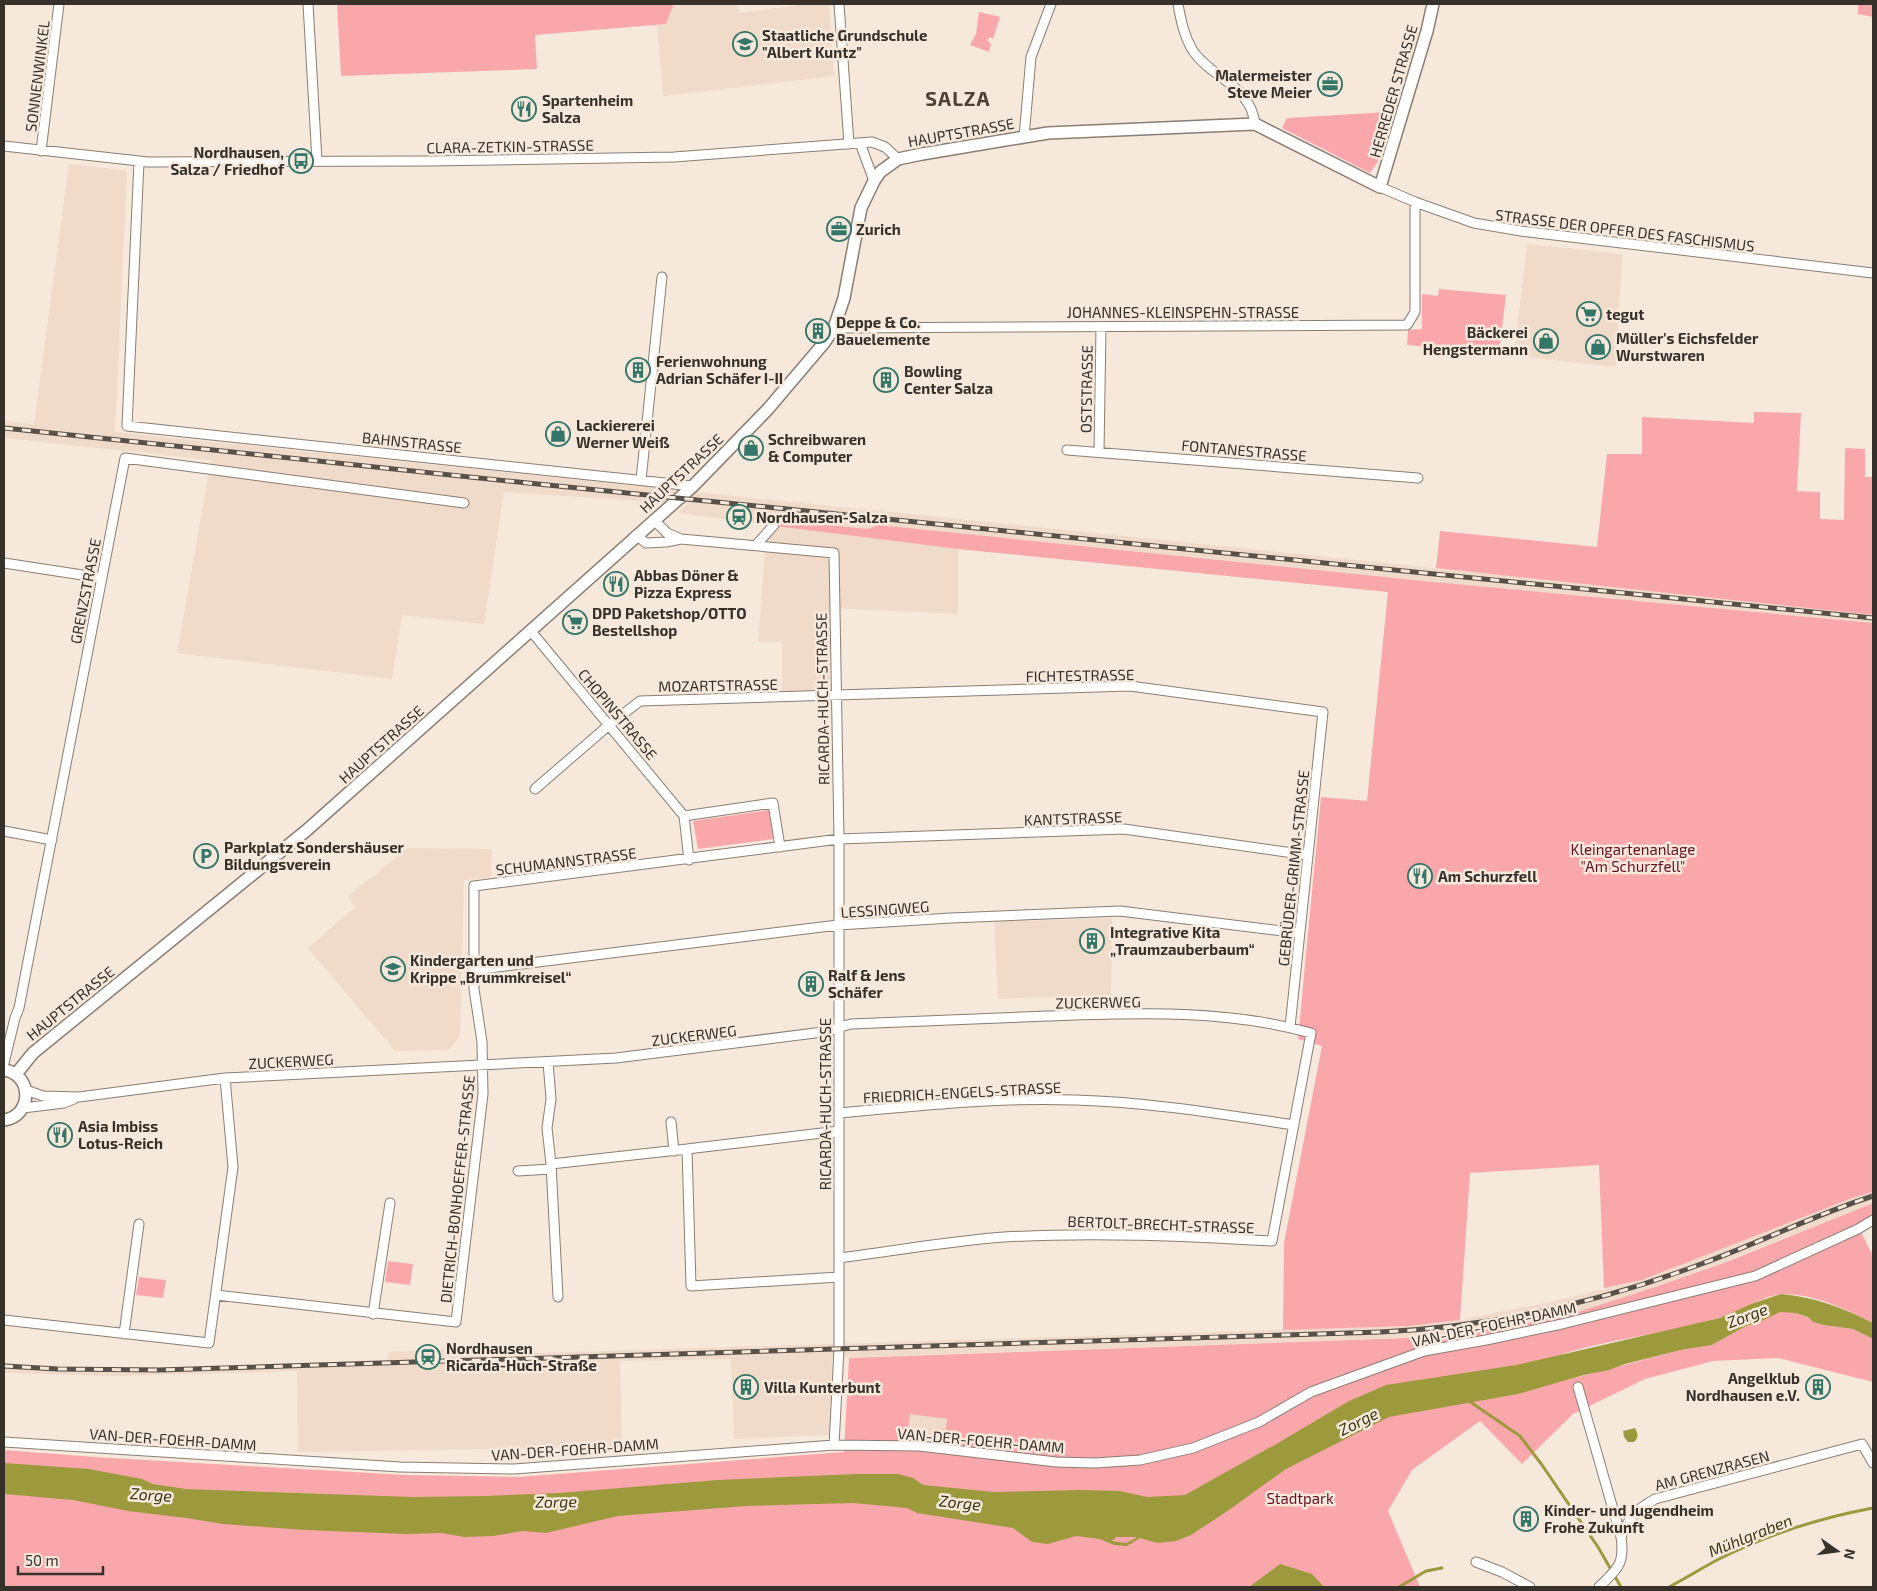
<svg xmlns="http://www.w3.org/2000/svg" width="1877" height="1591" font-family="'Exo 2',sans-serif">
	<style>
		.built { fill: #f0dac9 }
		.green { fill: #faa7ac; fill-rule: evenodd }
		.water { fill: #9d9a3d; fill-rule: evenodd }
		.lines { fill: none; stroke-linecap: round; stroke-linejoin: round }
		.stream { stroke: #9d9a3d; stroke-width: 3 }
		.minor-casing { stroke: #8b7d72; stroke-width: 11 }
		.tertiary-casing { stroke: #8b7d72; stroke-width: 14 }
		.minor { stroke: #fff; stroke-width: 9 }
		.tertiary { stroke: #fff; stroke-width: 11 }
		.rail-casing { stroke: #58514a; stroke-width: 5 }
		.rail { stroke: #f7e8dc; stroke-width: 3; stroke-dasharray: 9; stroke-linecap: butt }
		.labels { text-anchor: middle; dominant-baseline: central; stroke-width: 5; stroke-linejoin: round; paint-order: stroke }
		.poi-label { font-size: 15px; font-weight: bold; fill: #37312c; stroke: #f7e8dc; text-anchor: start }
		.street-label { font-size: 15px; fill: #37312c; stroke: #f7e8dc }
		.park-label { font-size: 15px; fill: #651122; stroke: #f7e8dc }
		.water-label { font-size: 16px; font-style: italic; fill: #38370f; stroke: #f7e8dc }
		.district-label { font-size: 20px; font-weight: bold; letter-spacing: 1px; fill: #4d4137; stroke: #f7e8dc }
	</style>
	<rect width="100%" height="100%" fill="#f7e8dc"/>
	<path class="built" d="M674 4H737L739 13 809 4H829L834 76 663 96 657 25 666 24Z
		M69 164 127 171 115 432 1706 596 1873 615V623L1434 582 878 525 868 529 769 519 767 525 958 549V614L830 608V691L782 692V642H758L767 525 679 513 687 504 504 492 484 624 402 615 392 679 177 653 211 460 4 438V421L34 424Z
		M1527 244 1622 254 1616 367 1514 356Z
		M408 848 492 849 491 877 464 880 460 1036 449 1050 395 1051 308 948 355 907 348 896Z
		M1112 918 1111 995 998 999 994 922Z
		M1873 1192V1203L1729 1260 1655 1287 1556 1319 1409 1338 832 1358 829 1435 734 1439 731 1359 620 1361 622 1447 298 1452 297 1371 115 1376 4 1373V1362L32 1365 92 1367H179L387 1360 389 1352 472 1348 477 1355 1409 1326 1460 1320 1545 1303 1642 1280 1855 1197Z
		M910 1413 947 1419 944 1444 907 1439Z"/>
	<path class="green" d="M337 4H674L666 24 535 35 537 69 341 76Z
		M1858 4H1873V17L1858 14Z
		M979 12 1000 17 993 39 990 37 987 40 991 44 989 52 970 45 976 34Z
		M1389 112C1391 134 1383 157 1370 173L1282 128 1287 118Z
		M1439 289 1506 295 1499 353 1407 345 1408 330 1422 329V294L1438 296Z
		M1754 412 1801 413 1797 491 1820 492V519L1844 520 1845 448 1865 449V477H1873V615L1436 568 1440 531 1597 547 1607 454H1642V417L1754 423Z
		M769 519 868 529 878 525 1434 582 1873 623V1192L1855 1197 1642 1280 1604 1288 1599 1165 1470 1173 1460 1320 1409 1326 1283 1330 1284 1243 1322 1046 1298 1039 1321 797 1367 801 1388 592 958 549 767 525Z
		M769 810 773 839 698 849 693 821Z
		M1873 1203V1226L1861 1232 1873 1256V1323C1845 1309 1815 1294 1783 1294 1766 1294 1736 1313 1719 1318 1668 1334 1613 1338 1562 1354L1567 1380 1681 1350 1712 1345 1746 1326 1760 1322 1780 1311 1796 1313 1808 1317 1813 1322 1823 1325 1853 1329 1873 1339V1382L1778 1358 1713 1361 1645 1379 1573 1414 1522 1464 1480 1421 1412 1470 1388 1511 1420 1587H4V1450L95 1457 404 1475 518 1477 844 1452 849 1358 1409 1338 1556 1319 1655 1287 1729 1261ZM910 1414 947 1419 944 1444 907 1439Z
		M388 1261 413 1264 410 1285 385 1282Z
		M139 1277 166 1280 163 1298 136 1295Z"/>
	<path class="water" d="M1781 1294C1815 1297 1843 1308 1873 1323V1339L1853 1329 1823 1325 1813 1322 1808 1317 1796 1313 1780 1312 1760 1322 1746 1326 1712 1345 1681 1350 1625 1364 1609 1370 1584 1375 1518 1394 1389 1417 1286 1469 1229 1510 1191 1535 1176 1541 1157 1543 1140 1538 1127 1546 1114 1545 1100 1539 1076 1536 1048 1544 1032 1542 1013 1528 917 1513 907 1508 853 1503 746 1506 618 1516 546 1533 523 1531 493 1536 464 1537 442 1533 406 1534 305 1530 223 1524 186 1518 128 1511 73 1500 4 1494V1463L89 1469 142 1479 153 1484 186 1489 413 1497 486 1496 559 1493 718 1480 856 1474H898L913 1478 923 1485 994 1492 1081 1490 1120 1491 1147 1497 1185 1495 1278 1443 1349 1401 1386 1385 1516 1365 1720 1318 1751 1304ZM1116 1537H1136V1538L1126 1543 1112 1541Z
		M1635 1428C1638 1434 1639 1437 1634 1442H1628L1624 1437 1623 1431Z
		M1280 1564 1312 1574 1324 1587H1249Z"/>
	<g class="lines">
		<path class="stream" d="M1469 1401 1520 1436 1542 1465 1598 1547 1621 1587
			M1399 1587 1426 1571 1442 1568
			M1669 1587C1686 1578 1702 1568 1719 1559 1768 1534 1820 1518 1873 1508"/>
		<defs>
			<path id="minor" d="M308 4 317 161
				M839 4 849 144
				M1178 4C1181 21 1184 36 1193 51 1208 73 1237 82 1249 105 1252 110 1254 118 1255 124
				M1024 137 1031 57 1051 4
				M860 143 874 181
				M4 146 148 162 427 161 674 157 872 142 885 147 898 159
				M41 151 59 4
				M139 162 127 426 693 486
				M1380 187 1415 202 1474 223 1521 231 1873 273
				M834 328 1407 325 1415 312V202
				M1067 450 1418 478
				M1099 452 1101 327
				M641 480 662 277
				M654 520 667 533 681 539
				M636 535 646 543 666 542 681 539 834 553 839 839V1349L834 1445
				M756 545 774 525
				M4 563 102 578
				M530 630 684 816
				M535 789 609 725 640 701 1130 686 1323 712 1290 1027
				M4 831 52 840
				M689 860 684 816 773 803 780 847
				M473 970 838 925 951 918 1120 911 1299 933
				M548 1062 551 1099 547 1128 551 1164
				M4 1063 15 1018 19 1008 125 458 464 503
				M26 1090 43 1096 79 1097 225 1078 616 1058 823 1032 851 1024C917 1021 982 1019 1048 1016 1135 1013 1226 1009 1311 1033L1272 1241C1183 1236 1094 1232 1004 1237 949 1241 894 1251 839 1258
				M23 1108 64 1103 74 1099
				M839 1113C917 1106 996 1097 1075 1100 1148 1102 1221 1114 1294 1125
				M671 1122 674 1151
				M518 1171 551 1169
				M839 1277 691 1286 687 1149 839 1131
				M216 1295 456 1322 483 1094 482 1042 474 989V886L839 839 1124 829 1307 855
				M558 1297 551 1164 687 1149
				M373 1314 390 1203
				M4 1320 209 1343 233 1167 225 1078
				M124 1334 139 1224
				M1578 1387 1621 1537C1625 1565 1617 1569 1599 1587
				M4 1442 400 1467 514 1469 834 1445 919 1446 1056 1462 1095 1463 1140 1460 1193 1448 1259 1422 1311 1392 1424 1351 1486 1340 1562 1324 1755 1276 1858 1229 1873 1220
				M1621 1537C1629 1517 1636 1510 1655 1499L1862 1444 1873 1463
				M1476 1562 1502 1572 1530 1587"/>
			<path id="tertiary" d="M4 1070C33 1074 33 1116 4 1120
				M16 1074 33 1053 307 830 693 486 768 409 824 343 834 328 844 298 861 208 874 181 880 172 898 159 922 154 1048 133 1255 124 1380 187 1427 31 1433 4"/>
		</defs>
		<use href="#minor" class="minor-casing"/>
		<use href="#tertiary" class="tertiary-casing"/>
		<use href="#minor" class="minor"/>
		<use href="#tertiary" class="tertiary"/>
		<defs>
			<path id="rail" d="M4 428 518 482 1873 618
				M4 1366 57 1369 159 1370 1381 1332C1491 1327 1598 1303 1701 1264 1759 1243 1814 1215 1873 1196"/>
		</defs>
		<use href="#rail" class="rail-casing"/>
		<use href="#rail" class="rail"/>
	</g>
	<defs>
		<symbol id="school-ring" viewBox="-11 -11 22 22"><circle r="9.5" fill="#f7e8dc" stroke="#347667" stroke-width="1.5"/><path d="M0-5L7-2L0 1L-7-2ZM-4 1L0 2.5L4 1V4Q0 6-4 4Z" fill="#347667"/></symbol>
		<symbol id="office-ring" viewBox="-11 -11 22 22"><circle r="9.5" fill="#f7e8dc" stroke="#347667" stroke-width="1.5"/><path d="M-6-3h4V-5.5h4V-3h4V5H-6ZM-1-4.5V-3h2v-1.5ZM-6 0V1H6V0Z" fill="#347667"/></symbol>
		<symbol id="restaurant-ring" viewBox="-11 -11 22 22"><circle r="9.5" fill="#f7e8dc" stroke="#347667" stroke-width="1.5"/><path d="M-5-6h1v4h1v-4h1v4h1v-4h1v5L-1.5 .5V6h-2V.5L-5-1ZM5-6V6H3V1.5H1.5Q1.5-4 5-6Z" fill="#347667"/></symbol>
		<symbol id="bus-ring" viewBox="-11 -11 22 22"><circle r="9.5" fill="#f7e8dc" stroke="#347667" stroke-width="1.5"/><path d="M-5-6H5V4H4V6H2V4H-2V6H-4V4H-5ZM-3.5-4V0h7V-4ZM-3.5 1.2v1.5H-2V1.2ZM2 1.2v1.5H3.5V1.2Z" fill="#347667"/></symbol>
		<symbol id="supermarket-ring" viewBox="-11 -11 22 22"><circle r="9.5" fill="#f7e8dc" stroke="#347667" stroke-width="1.5"/><path d="M-6-5.5h2.5l.6 2H6L4.5 2H-2.5L-4.4-4H-6ZM-1.5 3.2a1.3 1.3 0 1 0 .1 0ZM3 3.2a1.3 1.3 0 1 0 .1 0Z" fill="#347667"/></symbol>
		<symbol id="building-ring" viewBox="-11 -11 22 22"><circle r="9.5" fill="#f7e8dc" stroke="#347667" stroke-width="1.5"/><path d="M-4-6H4V6H1V3H-1V6H-4ZM-2.5-4.3h1.7v1.8h-1.7ZM.8-4.3h1.7v1.8H.8ZM-2.5-1h1.7V.8h-1.7ZM.8-1h1.7V.8H.8Z" fill="#347667"/></symbol>
		<symbol id="shop-ring" viewBox="-11 -11 22 22"><circle r="9.5" fill="#f7e8dc" stroke="#347667" stroke-width="1.5"/><path d="M-5-2.5h2.3a2.7 3.5 0 0 1 5.4 0H5L5.5 6h-11ZM-1.5-2.5h3a1.5 2.3 0 0 0-3 0Z" fill="#347667"/></symbol>
		<symbol id="station-ring" viewBox="-11 -11 22 22"><circle r="9.5" fill="#f7e8dc" stroke="#347667" stroke-width="1.5"/><path d="M-3-6H3Q5-6 5-4V2Q5 4 3 4L4.5 6H3L1.5 4h-3L-3 6H-4.5L-3 4Q-5 4-5 2V-4Q-5-6-3-6ZM-3.5-4v3h7v-3ZM-3.5 1v1.5H-2V1ZM2 1v1.5H3.5V1Z" fill="#347667"/></symbol>
		<symbol id="parking-ring" viewBox="-11 -11 22 22"><circle r="9.5" fill="#f7e8dc" stroke="#347667" stroke-width="1.5"/><path d="M-3.5-5.5H1a3.5 3.5 0 0 1 0 7H-1V5.5H-3.5ZM-1-3.4V-.6H.8a1.4 1.4 0 0 0 0-2.8Z" fill="#347667"/></symbol>
	</defs>
	<g fill-rule="evenodd">
		<use href="#school-ring" x="731" y="30" width="28" height="28"/>
		<use href="#office-ring" x="1316" y="70" width="28" height="28"/>
		<use href="#restaurant-ring" x="510" y="95" width="28" height="28"/>
		<use href="#bus-ring" x="287" y="147" width="28" height="28"/>
		<use href="#office-ring" x="825" y="215" width="28" height="28"/>
		<use href="#supermarket-ring" x="1575" y="300" width="28" height="28"/>
		<use href="#building-ring" x="804" y="317" width="28" height="28"/>
		<use href="#shop-ring" x="1532" y="327" width="28" height="28"/>
		<use href="#shop-ring" x="1584" y="333" width="28" height="28"/>
		<use href="#building-ring" x="624" y="356" width="28" height="28"/>
		<use href="#building-ring" x="872" y="366" width="28" height="28"/>
		<use href="#shop-ring" x="544" y="420" width="28" height="28"/>
		<use href="#shop-ring" x="737" y="434" width="28" height="28"/>
		<use href="#station-ring" x="725" y="503" width="28" height="28"/>
		<use href="#restaurant-ring" x="602" y="570" width="28" height="28"/>
		<use href="#supermarket-ring" x="561" y="608" width="28" height="28"/>
		<use href="#parking-ring" x="192" y="842" width="28" height="28"/>
		<use href="#restaurant-ring" x="1406" y="862" width="28" height="28"/>
		<use href="#building-ring" x="1078" y="927" width="28" height="28"/>
		<use href="#school-ring" x="379" y="955" width="28" height="28"/>
		<use href="#building-ring" x="797" y="970" width="28" height="28"/>
		<use href="#restaurant-ring" x="46" y="1121" width="28" height="28"/>
		<use href="#station-ring" x="414" y="1343" width="28" height="28"/>
		<use href="#building-ring" x="732" y="1373" width="28" height="28"/>
		<use href="#building-ring" x="1804" y="1373" width="28" height="28"/>
		<use href="#building-ring" x="1512" y="1505" width="28" height="28"/>
	</g>
	<g class="labels">
		<g class="poi-label">
			<text x="762" y="35">Staatliche Grundschule<tspan x="762" dy="17">"Albert Kuntz"</tspan></text>
			<text x="1312" y="75" text-anchor="end">Malermeister<tspan x="1312" dy="17">Steve Meier</tspan></text>
			<text x="542" y="100">Spartenheim<tspan x="542" dy="17">Salza</tspan></text>
			<text x="284" y="152" text-anchor="end">Nordhausen,<tspan x="284" dy="17">Salza / Friedhof</tspan></text>
			<text x="856" y="229">Zurich</text>
			<text x="1606" y="314">tegut</text>
			<text x="836" y="322">Deppe &amp; Co.<tspan x="836" dy="17">Bauelemente</tspan></text>
			<text x="1528" y="332" text-anchor="end">Bäckerei<tspan x="1528" dy="17">Hengstermann</tspan></text>
			<text x="1616" y="338">Müller's Eichsfelder<tspan x="1616" dy="17">Wurstwaren</tspan></text>
			<text x="656" y="361">Ferienwohnung<tspan x="656" dy="17">Adrian Schäfer I-II</tspan></text>
			<text x="904" y="371">Bowling<tspan x="904" dy="17">Center Salza</tspan></text>
			<text x="576" y="425">Lackiererei<tspan x="576" dy="17">Werner Weiß</tspan></text>
			<text x="768" y="439">Schreibwaren<tspan x="768" dy="17">&amp; Computer</tspan></text>
			<text x="756" y="517">Nordhausen-Salza</text>
			<text x="634" y="575">Abbas Döner &amp;<tspan x="634" dy="17">Pizza Express</tspan></text>
			<text x="592" y="613">DPD Paketshop/OTTO<tspan x="592" dy="17">Bestellshop</tspan></text>
			<text x="224" y="847">Parkplatz Sondershäuser<tspan x="224" dy="17">Bildungsverein</tspan></text>
			<text x="1438" y="876">Am Schurzfell</text>
			<text x="1110" y="932">Integrative Kita<tspan x="1110" dy="17">„Traumzauberbaum“</tspan></text>
			<text x="410" y="960">Kindergarten und<tspan x="410" dy="17">Krippe „Brummkreisel“</tspan></text>
			<text x="828" y="975">Ralf &amp; Jens<tspan x="828" dy="17">Schäfer</tspan></text>
			<text x="78" y="1126">Asia Imbiss<tspan x="78" dy="17">Lotus-Reich</tspan></text>
			<text x="446" y="1348">Nordhausen<tspan x="446" dy="17">Ricarda-Huch-Straße</tspan></text>
			<text x="1800" y="1378" text-anchor="end">Angelklub<tspan x="1800" dy="17">Nordhausen e.V.</tspan></text>
			<text x="764" y="1387">Villa Kunterbunt</text>
			<text x="1544" y="1510">Kinder- und Jugendheim<tspan x="1544" dy="17">Frohe Zukunft</tspan></text>
		</g>
		<g class="street-label">
			<text transform="translate(37 76) rotate(-83)">SONNENWINKEL</text>
			<text transform="translate(1393 91) rotate(-74)">HERREDER STRASSE</text>
			<text transform="translate(961 132) rotate(-10)">HAUPTSTRASSE</text>
			<text transform="translate(510 146) rotate(-1)">CLARA-ZETKIN-STRASSE</text>
			<text transform="translate(1625 230) rotate(7)">STRASSE DER OPFER DES FASCHISMUS</text>
			<text x="1183" y="312">JOHANNES-KLEINSPEHN-STRASSE</text>
			<text transform="translate(1086 389) rotate(-89)">OSTSTRASSE</text>
			<text transform="translate(412 442) rotate(6)">BAHNSTRASSE</text>
			<text transform="translate(1244 450) rotate(5)">FONTANESTRASSE</text>
			<text transform="translate(681 473) rotate(-43)">HAUPTSTRASSE</text>
			<text transform="translate(85 591) rotate(-79)">GRENZSTRASSE</text>
			<text transform="translate(1080 675) rotate(-1)">FICHTESTRASSE</text>
			<text transform="translate(718 685) rotate(-1)">MOZARTSTRASSE</text>
			<text transform="translate(822 699) rotate(-91)">RICARDA-HUCH-STRASSE</text>
			<text transform="translate(618 714) rotate(50)">CHOPINSTRASSE</text>
			<text transform="translate(381 744) rotate(-42)">HAUPTSTRASSE</text>
			<text transform="translate(1073 818) rotate(-2)">KANTSTRASSE</text>
			<text transform="translate(566 861) rotate(-7)">SCHUMANNSTRASSE</text>
			<text transform="translate(1293 868) rotate(-84)">GEBRÜDER-GRIMM-STRASSE</text>
			<text transform="translate(885 909) rotate(-4)">LESSINGWEG</text>
			<text transform="translate(1098 1002) rotate(-1)">ZUCKERWEG</text>
			<text transform="translate(70 1003) rotate(-39)">HAUPTSTRASSE</text>
			<text transform="translate(694 1035) rotate(-7)">ZUCKERWEG</text>
			<text transform="translate(291 1061) rotate(-3)">ZUCKERWEG</text>
			<text transform="translate(962 1092) rotate(-3)">FRIEDRICH-ENGELS-STRASSE</text>
			<text transform="translate(825 1104) rotate(-90)">RICARDA-HUCH-STRASSE</text>
			<text transform="translate(457 1189) rotate(-84)">DIETRICH-BONHOEFFER-STRASSE</text>
			<text transform="translate(1161 1224) rotate(2)">BERTOLT-BRECHT-STRASSE</text>
			<text transform="translate(1494 1324) rotate(-12)">VAN-DER-FOEHR-DAMM</text>
			<text transform="translate(173 1439) rotate(4)">VAN-DER-FOEHR-DAMM</text>
			<text transform="translate(981 1440) rotate(5)">VAN-DER-FOEHR-DAMM</text>
			<text transform="translate(575 1449) rotate(-4)">VAN-DER-FOEHR-DAMM</text>
			<text transform="translate(1712 1470) rotate(-15)">AM GRENZRASEN</text>
		</g>
		<g class="park-label">
			<text x="1633" y="849">Kleingartenanlage<tspan x="1633" dy="17">"Am Schurzfell"</tspan></text>
			<text x="1300" y="1498">Stadtpark</text>
		</g>
		<g class="water-label">
			<text transform="translate(1747 1315) rotate(-21)">Zorge</text>
			<text transform="translate(1358 1421) rotate(-27)">Zorge</text>
			<text transform="translate(151 1494) rotate(4)">Zorge</text>
			<text transform="translate(556 1501) rotate(-1)">Zorge</text>
			<text transform="translate(960 1502) rotate(6)">Zorge</text>
			<text transform="translate(1750 1535) rotate(-22)">Mühlgraben</text>
		</g>
		<g class="district-label">
			<text x="958" y="98">SALZA</text>
		</g>
	</g>
	<rect width="1877" height="1591" fill="none" stroke="#37312c" stroke-width="10"/>
	<g transform="translate(1837 1551) rotate(104)" stroke="#f7e8dc" stroke-width="4" paint-order="stroke">
	<path d="M0-4L9 19L0 12L-9 19Z" fill="#37312c"/>
	<text y="-8" font-size="14" font-weight="bold" text-anchor="middle" fill="#37312c">N</text>
	</g>
	<path d="M18 1566v8h85v-8" fill="none" stroke="#37312c" stroke-width="2.5"/>
	<text x="25" y="1566" font-size="15" fill="#37312c" stroke="#f7e8dc" stroke-width="4" paint-order="stroke">50 m</text>
</svg>
